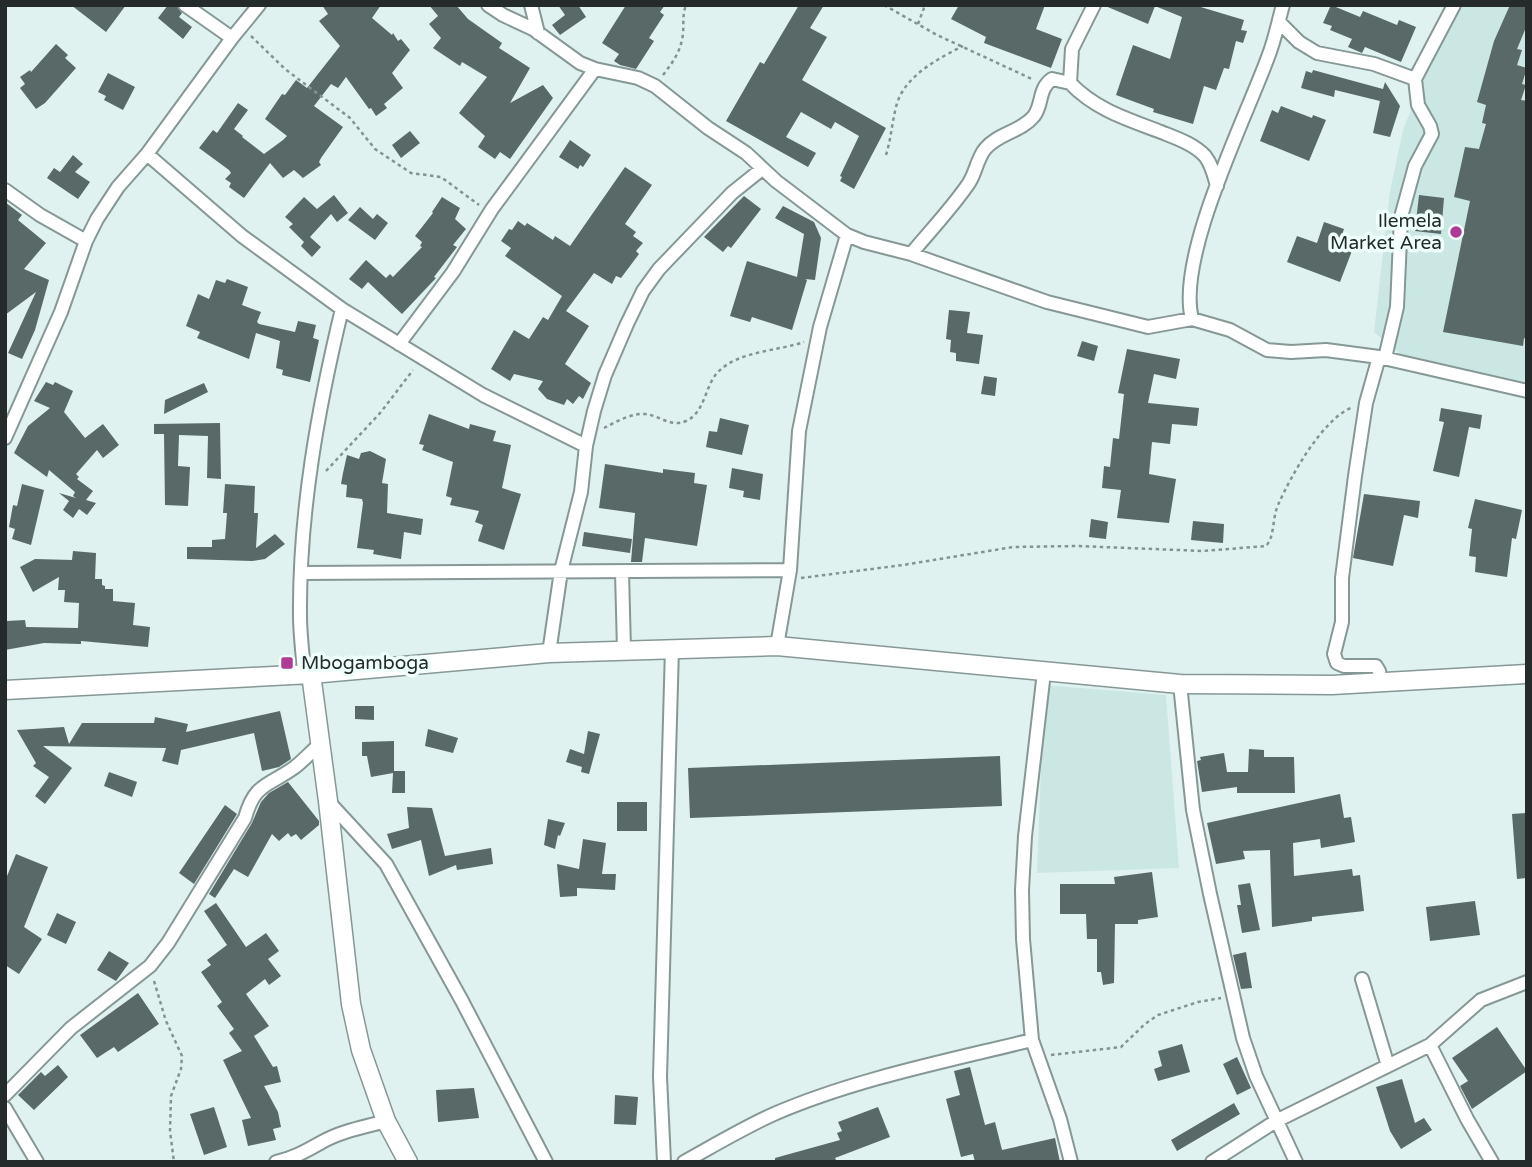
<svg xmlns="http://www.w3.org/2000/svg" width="1532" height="1167" font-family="'Varela Round',sans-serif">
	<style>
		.built { fill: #cbe7e3 }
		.building { fill: #586967 }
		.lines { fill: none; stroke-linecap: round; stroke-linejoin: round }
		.street-casing { stroke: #869896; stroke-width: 16 }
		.secondary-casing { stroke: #869896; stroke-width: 21 }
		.path { stroke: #859291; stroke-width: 2.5; stroke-dasharray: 3.5 3.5; stroke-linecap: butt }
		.street { stroke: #fff; stroke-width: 12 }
		.secondary { stroke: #fff; stroke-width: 18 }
		.poi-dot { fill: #ae3c97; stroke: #effffc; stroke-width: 2.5 }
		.labels { text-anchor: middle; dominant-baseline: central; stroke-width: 7; stroke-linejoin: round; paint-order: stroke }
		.poi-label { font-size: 19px; fill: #242b2a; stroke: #effffc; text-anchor: end }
	</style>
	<rect width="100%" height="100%" fill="#dff2f0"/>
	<path class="built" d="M1460 5H1527V399L1399 353 1374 332 1390 191 1403 130 1423 80Z
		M1044 685 1166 695 1179 868 1037 873Z"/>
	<path class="building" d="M71 5H126L106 32Z
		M168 5 177 6 182 13 179 17 192 27 183 39 158 18Z
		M322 5H381L372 18 392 35 393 33 398 41 401 39 410 50 392 73 403 88 384 104 387 108 376 116 371 108 369 109 346 77 338 88 331 84 314 106 343 127 321 158 319 162 321 165 303 178 294 170 283 178 270 163 244 198 229 187 231 183 225 179 231 173 229 170 199 148 213 130 217 133 238 103 248 110 234 129 243 136 242 137 264 154 283 140 287 136 265 119 282 94 285 95 296 80 307 88 340 46 319 21 328 14Z
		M429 5H456L468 19 502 43 499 48 530 68 510 103 543 85 553 98 510 159 500 152 495 159 478 147 485 136 459 113 487 77 462 62 460 66 433 48 441 38 429 24 438 16Z
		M558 5H578L586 17 560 35 552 25 565 15Z
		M626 5H665L660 12 664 15 649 38 654 41 636 69 620 65 614 61 619 54 602 43Z
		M799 5H824L810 28 827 37 802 80 886 128 854 189 840 181 842 177 840 176 859 136 835 122 831 129 801 112 786 137 816 153 808 167 726 121 760 62 764 64Z
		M959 5H1045L1036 29 1062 39 1051 68 984 43 986 37 951 19Z
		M1103 5H1194L1244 20 1241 30 1247 31 1243 43 1236 41 1229 69 1224 68 1216 90 1204 86 1193 124 1153 112 1154 109 1116 95 1133 45 1170 59 1182 17 1155 6 1148 24Z
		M1331 5 1360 17 1363 11 1397 25 1399 20 1416 27 1401 62 1365 47 1362 53 1348 47 1352 39 1330 30 1332 26 1323 23Z
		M1510 5H1527V25L1517 49 1522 50 1517 65 1527 68 1522 84 1526 85 1521 100 1527 101V339L1524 338 1523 346 1443 332 1470 201 1454 197 1465 147 1479 149 1486 124 1482 123 1486 105 1477 102 1494 41Z
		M56 44 68 55 65 58 76 68 45 103 36 109 20 88 25 84 20 77 30 70 31 72Z
		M1313 70 1383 89 1385 82 1400 106 1390 137 1373 133 1380 101 1335 90 1334 97 1301 88 1306 71 1312 73Z
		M108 73 135 87 123 110 104 100 106 96 98 92Z
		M1281 106 1312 118 1313 115 1326 120 1309 161 1260 141 1272 110 1278 113Z
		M410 131 420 143 401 158 392 145Z
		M570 140 591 155 583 167 580 165 578 169 559 157Z
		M73 155 83 164 75 172 90 182 78 199 47 178 54 168 60 172Z
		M625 167 652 185 625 224 636 232 633 236 643 243 636 251 639 254 621 278 616 276 612 284 594 273 566 311 589 326 565 364 591 383 583 399 579 396 573 404 567 399 564 405 547 399 538 389 543 381 514 374 510 381 491 369 514 330 529 339 543 317 548 320 562 296 505 256 511 248 501 241 509 229 512 230 518 221 525 226 527 223 553 240 555 236 570 246Z
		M334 195 348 213 337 222 331 214 310 237 321 247 312 257 301 246 304 242 289 227 293 224 285 217 304 197 317 209Z
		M1419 195 1444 198 1441 234 1415 231Z
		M744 196 761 209 731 248 728 246 723 252 704 237Z
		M442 197 460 208 455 219 466 229 453 245 457 247 434 277 436 278 402 314 368 282 362 289 349 279 366 260 386 278 390 274 393 277 422 247 420 246 422 242 415 236 433 213 432 212Z
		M5 202 22 215 18 220 46 243 24 269 49 280 35 330 22 359 8 353 36 292 5 315Z
		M783 206 814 222 821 238 815 280 805 279 807 280 792 330 752 317 750 322 730 316 747 261 797 277 804 234 775 218Z
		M360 207 373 219 377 214 388 223 375 240 348 220Z
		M1324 222 1344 229 1341 238 1355 243 1340 282 1287 262 1297 236 1317 243Z
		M227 279 248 287 242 305 261 312 257 322 259 324 295 332 298 321 316 325 313 338 319 340 310 382 282 375 283 370 276 368 280 341 256 333 249 359 197 338 200 332 186 326 198 294 209 299 216 280 225 283Z
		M949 310 970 312 967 333 983 335 979 364 956 361V353L950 352 951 340 946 339Z
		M1082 341 1098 346 1094 361 1077 356Z
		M1127 349 1180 359 1176 379 1154 374 1148 403 1199 408 1197 426 1172 424 1170 444 1152 442 1149 474 1176 479 1169 523 1117 518 1121 490 1102 488 1104 466 1110 467 1113 438 1119 439 1124 394 1118 393Z
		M984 376 997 378 995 396 981 394Z
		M46 382 53 385 55 382 73 391 64 412 85 438 103 424 119 445 103 458 97 450 76 474 79 477 77 479 93 491 86 500 96 503 87 515 79 509 73 518 63 510 69 501 59 493 76 498 73 496 75 492 49 470 47 477 14 453 28 426 50 408 34 401Z
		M204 383 208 392 164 414 165 400Z
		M1441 408 1482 415 1480 429 1469 427 1459 477 1433 471 1444 422 1439 421Z
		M429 414 469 429 470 424 496 431 493 441 511 445 502 488 521 494 504 550 478 541 483 525 475 522 479 511 450 505 452 498 446 496 453 462 422 450 424 445 419 444Z
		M720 418 749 425 742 455 706 447 709 431 717 432Z
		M220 423 221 479 207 478 208 436 179 435 178 466 190 467 188 506 165 505 164 434H154V424Z
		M370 451 386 459 382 483 388 484 387 513 423 519 421 535 404 532 401 559 373 554 374 550 357 548 363 503 362 499 346 497 347 485 341 484 343 473 347 455 359 459 361 453Z
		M605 464 663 473V469L695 473 694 483 707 485 697 546 645 538 642 562H631L635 513 599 508Z
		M732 468 763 474 760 500 743 497 744 491 729 488Z
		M22 484 44 490 31 545 12 539 15 529 9 527 13 505 17 506Z
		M225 484 255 486 254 513H258L256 548 275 534 285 544 265 559 252 561 187 559V547H212V540L225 539 227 513H223Z
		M1364 494 1420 501 1418 518 1404 515 1393 566 1353 558Z
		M1475 499 1522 510 1516 539 1512 538 1507 577 1475 572 1476 557 1469 556 1472 529 1468 528Z
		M1091 519 1108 522 1106 539 1089 537Z
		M1193 521 1224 524 1223 543 1191 540Z
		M584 532 632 539 630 553 582 546Z
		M73 551 96 553 95 579H102V585L105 586V589H113V601L135 603 133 625 150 627 148 647 81 641V644L44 643 5 650 7 621 25 620 26 627 78 628 79 603 64 602 65 590H58L59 577 33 592 20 567 35 559 72 560Z
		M355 706H374V720L355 719Z
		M280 711 291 759 279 767 262 771 254 733 181 750 178 765 162 761 166 748 43 746 72 768 45 804 35 796 49 777 33 766 36 763 17 730 64 727 69 744 82 723H154L155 717 188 724 186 732Z
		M428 729 458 738 453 753 425 746Z
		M588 731 600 734 589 774 581 772 582 767 566 762 570 749 584 754Z
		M394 741V771H405V793H392L393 773 371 777 367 756H362V742Z
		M1249 749 1264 750V757H1294L1295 793H1237V787L1202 792 1197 761 1201 760 1200 757 1224 753 1227 772H1248Z
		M1000 756 1002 806 690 818 688 768Z
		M109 772 137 782 132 797 104 786Z
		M288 782 319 821V825L301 840 296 834 291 837 288 833 279 841 272 834 248 877 234 869 215 898 209 894 252 823 261 802 269 793Z
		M1340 794 1344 818 1351 817 1355 842 1321 848 1320 839 1293 843 1294 876 1352 869 1353 876 1360 875 1364 911 1312 917V921L1272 927 1270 850 1243 851 1245 859 1216 864 1207 823Z
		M617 802H647V831H617Z
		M225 805 237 814 194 884 179 873Z
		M407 807 432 808 445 856 491 848 493 864 457 870 456 865 429 876 421 840 392 849 387 834 409 828Z
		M1527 813V878L1517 879 1512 814Z
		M548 819 565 823 560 836 558 835 555 849 544 845Z
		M583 839 606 843 602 874H616L615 890 577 888V896L560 897 557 864 579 869Z
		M16 854 48 867 24 927 42 939 19 974 5 965V881Z
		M1152 872 1158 917 1138 920V924H1115L1114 983 1103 985 1101 972H1097V939H1087L1086 914H1060V884H1115L1114 877Z
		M1250 883 1260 930 1242 933 1237 905H1241L1238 885Z
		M1475 901 1480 935 1430 941 1426 907Z
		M216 903 246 947 266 933 279 951 268 959 281 976 269 985 265 979 246 994 269 1026 254 1036 273 1067 277 1066 281 1082 264 1086 278 1112 281 1127 273 1129 276 1140 248 1146 242 1120 251 1118 223 1060 242 1051 229 1033 234 1029 217 1006 222 1002 201 972 211 965 207 960 227 945 204 911Z
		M57 913 76 922 66 944 47 935Z
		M109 951 129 963 116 981 97 970Z
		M1246 952 1252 988 1241 989 1233 955Z
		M138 993 159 1024 118 1052 114 1047 97 1058 80 1035Z
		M1497 1027 1527 1071 1472 1109 1460 1086 1468 1081 1452 1058Z
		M1182 1044 1190 1072 1158 1081 1154 1069 1162 1066 1158 1051Z
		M1237 1057 1251 1088 1237 1095 1223 1064Z
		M58 1065 68 1077 34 1110 18 1095 41 1072 45 1076Z
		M970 1067 985 1125 995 1122 1002 1150 1055 1138 1060 1162H975L973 1154 961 1157 946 1099 960 1095 954 1071Z
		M1402 1079 1415 1123 1424 1118 1432 1130 1401 1149 1390 1131 1376 1087Z
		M474 1088 479 1118 438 1122 436 1090Z
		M615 1095 638 1097 636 1125 614 1124Z
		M1234 1103 1240 1114 1177 1151 1171 1140Z
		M214 1107 227 1147 204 1155 190 1114Z
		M878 1107 890 1137 835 1158 837 1162H775V1158L840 1140 837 1133 842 1131 838 1122Z"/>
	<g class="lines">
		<defs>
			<path id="street" d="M185 5 232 38
				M488 5 503 15 533 29 580 63 595 69 638 78 655 86 708 128 746 153 776 181 847 235 864 242 911 254 1047 302 1148 327 1192 319 1230 330 1267 350 1291 352 1326 350 1379 357 1527 391
				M531 5 538 33
				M1094 5 1072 49 1070 83C1096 110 1127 119 1161 132 1176 138 1194 144 1205 156 1212 165 1214 175 1217 186
				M1279 22 1299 42 1317 53 1374 64 1415 79
				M147 154 242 236 342 309 483 395 586 446
				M5 190 40 215 86 241
				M911 254C930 231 952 208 969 183 976 172 977 159 985 149 998 133 1021 132 1034 116 1043 104 1038 89 1052 79L1070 83
				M1192 319C1176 257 1245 120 1268 57 1275 40 1278 22 1283 5
				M399 344 453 272 492 209 595 69
				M1379 357 1366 403 1355 476 1342 578V622L1334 654 1337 663 1344 666H1376L1379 671 1381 683
				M1385 358 1397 307 1401 217 1415 166 1432 134 1430 126 1418 105 1415 79 1454 5
				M5 438 61 312 86 241 97 219 118 187 147 154 232 38 259 5
				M622 572 624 650
				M301 573 790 570
				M777 646 790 570 799 431 820 327 847 235
				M549 653 561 571 581 492 586 446 594 411 605 375 627 324 643 291 659 269 732 193 762 169
				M1044 672 1025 836 1022 890 1023 939 1032 1040 1060 1119 1071 1162
				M304 674C303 655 300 635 300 616 299 513 318 408 342 309
				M1180 684 1193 810 1210 894 1243 1038 1256 1076 1296 1162
				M328 801 386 864 462 1001 546 1162
				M1362 979 1388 1066
				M1430 1045 1467 1119 1492 1162
				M5 1095 71 1028 150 966 168 943 245 818C255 782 269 786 295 767 304 760 312 751 320 744
				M5 1108 37 1162
				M276 1162C294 1158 306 1151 322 1142 341 1131 365 1127 386 1121
				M664 1162 660 1077 672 648
				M684 1162C713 1146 743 1128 774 1114 855 1079 947 1061 1032 1040
				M1212 1162 1276 1121 1430 1045 1481 1000 1527 982"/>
			<path id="secondary" d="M311 674 328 801 351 1004 361 1050 386 1121 408 1162
				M5 690 311 674 549 653 777 646 1180 684 1332 685 1527 674"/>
		</defs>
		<use href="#street" class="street-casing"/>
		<use href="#secondary" class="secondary-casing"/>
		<path class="path" d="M884 5 937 35 1032 79
			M918 24 925 5
			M251 36 285 69 350 118 375 149 411 173 441 177 479 205
			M663 75C673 62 681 51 683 34 684 23 682 16 686 5
			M886 155C891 139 892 123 896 107 903 77 937 59 963 46
			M604 428C616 422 631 413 645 414 659 415 671 428 686 421 705 413 705 385 718 372 738 351 778 351 804 342
			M326 471 381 412 413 370
			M801 578 903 565 1013 547 1077 546 1203 551 1266 546C1275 536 1272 519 1278 505 1291 476 1322 419 1353 407
			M154 981 166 1021 182 1056 181 1069 171 1096 170 1131 174 1162
			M1051 1055 1121 1047 1145 1024 1158 1015 1198 1002 1221 998"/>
		<use href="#street" class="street"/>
		<use href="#secondary" class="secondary"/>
	</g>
	<g class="poi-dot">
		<circle cx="1456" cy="232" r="7"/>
		<rect x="280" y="656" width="14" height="14" rx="3.5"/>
	</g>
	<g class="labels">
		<g class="poi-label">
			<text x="1442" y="221">Ilemela<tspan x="1442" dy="22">Market Area</tspan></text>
			<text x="301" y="663" text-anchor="start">Mbogamboga</text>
		</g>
	</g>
	<rect width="1532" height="1167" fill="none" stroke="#242b2a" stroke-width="14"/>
</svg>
